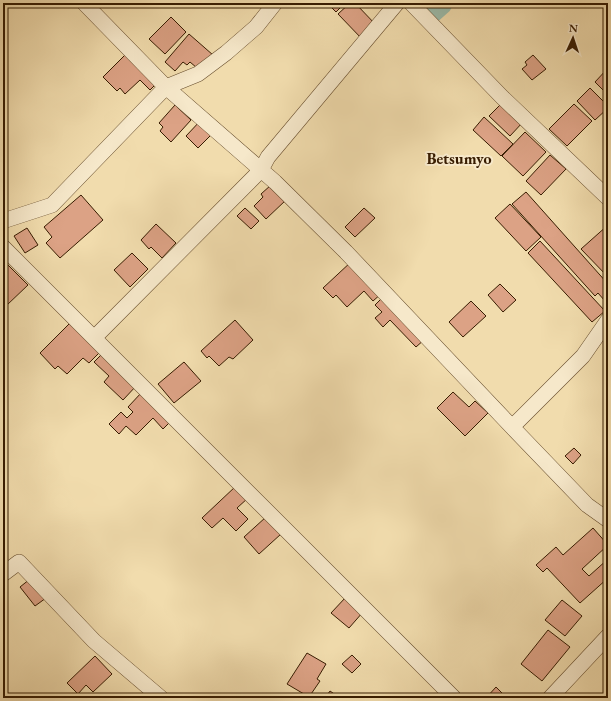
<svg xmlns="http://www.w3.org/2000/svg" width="611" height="701" font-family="'EB Garamond',serif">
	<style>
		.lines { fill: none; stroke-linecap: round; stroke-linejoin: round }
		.river { stroke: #9bbcab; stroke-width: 25 }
		.building { fill: #dca285; stroke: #371c01 }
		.minor-casing { stroke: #664c2c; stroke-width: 16 }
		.minor { stroke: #f6e8ca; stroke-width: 15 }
		.labels { text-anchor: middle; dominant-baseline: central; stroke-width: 4; stroke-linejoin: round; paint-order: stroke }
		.quarter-label { font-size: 16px; font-weight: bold; fill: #371c01; stroke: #f6e8ca }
	</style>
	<rect width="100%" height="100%" fill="#f1dcad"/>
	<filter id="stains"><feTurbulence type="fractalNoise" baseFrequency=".005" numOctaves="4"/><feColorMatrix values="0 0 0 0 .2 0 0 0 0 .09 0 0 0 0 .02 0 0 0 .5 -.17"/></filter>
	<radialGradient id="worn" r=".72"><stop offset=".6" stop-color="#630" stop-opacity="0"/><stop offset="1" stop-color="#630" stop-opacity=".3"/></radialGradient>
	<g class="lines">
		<path class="river" d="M431 11 440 3"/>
	</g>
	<path class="building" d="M327 3H345L336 12Z
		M350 3H355L377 26 363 40 338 14Z
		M171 17 186 32 165 54 149 39Z
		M189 34 213 55 197 68 190 62 187 65 183 62 175 71 165 62Z
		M129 51 159 81 150 90 140 80 125 94 120 88 117 91 103 77Z
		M533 55 546 69 532 80 522 69 527 65 525 62Z
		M608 68V95L595 82Z
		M590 88 608 106V108L595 120 577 101Z
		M502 103 523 122 510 136 489 116Z
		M574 104 592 121 567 146 549 129Z
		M175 105 191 120 171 142 160 131 163 127 159 123Z
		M484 117 513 144 501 156 473 130Z
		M202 119 215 131 198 148 186 136Z
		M525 132 546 152 523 176 502 156Z
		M550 155 566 169 541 195 526 181Z
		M271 185 286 200 266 219 254 206 263 197 261 194Z
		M526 192 608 284V299L605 301 598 293 595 296 512 204Z
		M81 195 103 220 60 258 46 243 52 237 44 227Z
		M510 204 541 237 526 251 495 218Z
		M245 208 259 221 251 229 237 216Z
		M364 208 375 218 355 237 345 227Z
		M156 224 176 243 162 258 151 247 149 249 141 240Z
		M608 225V277L581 249Z
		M27 228 38 245 25 253 14 236Z
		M540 241 605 311 592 322 528 253Z
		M132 253 148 269 130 287 114 270Z
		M3 260 28 285 7 305 3 301Z
		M352 261 382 293 373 301 364 291 347 307 336 295 333 298 323 288Z
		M500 284 516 300 503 312 488 295Z
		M384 296 425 339 416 347 390 320 383 327 375 318 382 312 375 305Z
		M471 301 486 316 463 337 449 322Z
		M73 320 103 349 89 363 83 358 67 374 58 366 55 369 40 353Z
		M235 320 253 340 233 359 229 357 219 366 209 356 207 358 201 351Z
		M103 353 137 385 123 400 104 382 109 376 94 362Z
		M184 362 201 381 174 403 158 384Z
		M142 392 172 420 163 429 153 418 136 435 126 426 119 434 109 424 121 412 127 418 133 412 128 407Z
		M453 392 469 407 475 401 488 413 465 436 437 408Z
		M574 448 581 455 573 464 565 456Z
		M236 486 248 498 237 508 248 519 236 531 223 518 212 528 202 518Z
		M266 517 281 534 259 554 244 537Z
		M593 528 608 545 582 569 589 576 608 559V578L580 603 547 568 543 572 536 565 556 547 563 555Z
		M30 579 46 598 35 606 20 587Z
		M346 597 363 612 349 628 331 613Z
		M562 600 582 616 565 636 545 620Z
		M548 630 570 647 542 681 521 664Z
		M307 653 326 664 317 679 320 681 309 697 287 684Z
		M352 655 361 664 352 673 342 664Z
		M95 656 112 674 93 692 86 685 78 694 67 683Z
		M496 687 507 698H486Z
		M330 691 340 698H325Z"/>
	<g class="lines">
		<defs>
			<path id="minor" d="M84 3 166 87 275 182 346 252 512 427 587 505 608 520
				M411 3 502 97 608 198
				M3 221 52 205 166 87 198 74 226 53 256 27 275 3
				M3 247 454 698
				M94 338 261 170 268 157 397 3
				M512 427 583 356 608 320
				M3 574 19 562 94 641 161 698
				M550 698 608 636"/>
		</defs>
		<use href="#minor" class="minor-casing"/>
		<use href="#minor" class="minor"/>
	</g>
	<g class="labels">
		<g class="quarter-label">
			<text x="459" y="158">Betsumyo</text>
		</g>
	</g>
	<rect width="611" height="701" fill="none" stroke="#f1dcad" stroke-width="16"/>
	<rect x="4" y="4" width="603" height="693" fill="none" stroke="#371c01" stroke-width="2"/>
	<rect x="8" y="8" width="595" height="685" fill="none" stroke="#371c01"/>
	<g transform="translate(573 38) rotate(3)" stroke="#f6e8ca" stroke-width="3" paint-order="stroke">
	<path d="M0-3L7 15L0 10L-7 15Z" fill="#371c01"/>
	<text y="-6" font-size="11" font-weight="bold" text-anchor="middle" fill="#371c01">N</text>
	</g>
	<rect width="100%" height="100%" filter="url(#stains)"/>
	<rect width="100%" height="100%" fill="url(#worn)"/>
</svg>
